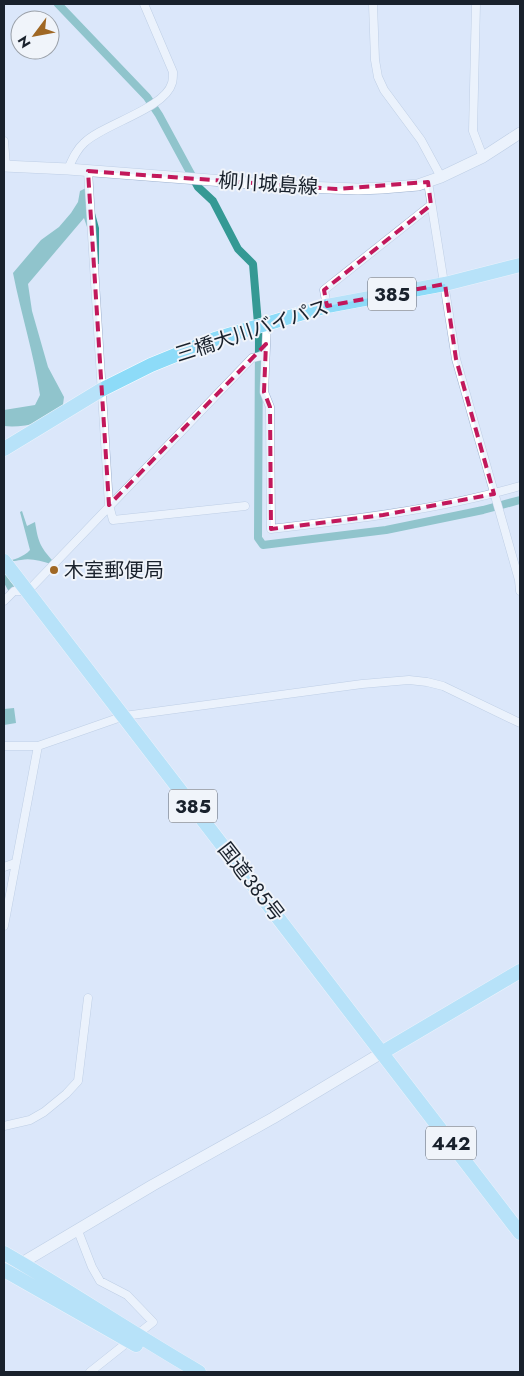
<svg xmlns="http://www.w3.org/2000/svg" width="524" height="1376" font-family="Jost,'Noto Sans JP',sans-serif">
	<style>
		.water { fill: #359994 }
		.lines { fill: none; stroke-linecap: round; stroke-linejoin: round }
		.canal { stroke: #359994; stroke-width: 8 }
		.street-casing { stroke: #9db1ce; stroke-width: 9 }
		.secondary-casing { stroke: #9db1ce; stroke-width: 12 }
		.highway-casing { stroke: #fff; stroke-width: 15 }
		.street { stroke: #fff; stroke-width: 8 }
		.secondary { stroke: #fff; stroke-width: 11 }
		.highway { stroke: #8ddbf8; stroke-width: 14 }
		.marked { fill: none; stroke: #c2185b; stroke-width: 4; stroke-dasharray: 10 6; stroke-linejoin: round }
		.poi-dot { fill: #9f6724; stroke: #f0f4fa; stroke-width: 2 }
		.labels { text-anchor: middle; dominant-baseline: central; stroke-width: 4; stroke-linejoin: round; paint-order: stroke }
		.shield { fill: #f0f4fa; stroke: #5a606a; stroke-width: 1 }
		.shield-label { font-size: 19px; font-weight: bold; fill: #19212c }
		.street-label { font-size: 20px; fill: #19212c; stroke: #f0f4fa }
		.poi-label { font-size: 20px; fill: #19212c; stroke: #f0f4fa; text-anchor: start }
	</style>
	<rect width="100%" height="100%" fill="#dbe7fa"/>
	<path class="water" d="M88 187 99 228V264H97L89 233 84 218 28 284 32 311 48 367 64 397 62 412C48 423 21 428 4 426V410L35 405 40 395C34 354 21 314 13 273L41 240 59 227 71 213 78 202 80 191Z
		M22 511 27 526 35 522C38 541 40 547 53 561L51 564C41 561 31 558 21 560 14 561 11 562 4 562 13 560 24 557 30 550L20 512Z
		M4 568 21 590 12 597 4 583Z
		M14 708 16 723 4 725V709Z"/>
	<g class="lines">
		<path class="canal" d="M58 4 147 97 159 115 198 187 213 201 238 249 253 264 259 336 258 538 263 545 386 530 483 510 520 500"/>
		<defs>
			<path id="street" d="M373 4 375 60 378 77 384 90 421 140 441 177
				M476 4 473 131 483 157
				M4 141 6 166
				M68 169C72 160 76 150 84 143 103 124 165 109 172 83 173 80 173 76 173 72L144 4
				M88 171 109 505 113 520 245 506
				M428 182 456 359 519 580 520 591
				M327 306 324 290 431 205
				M267 323 264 392 270 407 271 529C354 519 439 510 520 486
				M4 601 14 591H28L252 358 265 355
				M4 746H38L124 716 362 684 409 680 427 682 443 686 520 723
				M4 867 15 863
				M4 926 38 746
				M4 1126 30 1120 44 1112 66 1094 78 1081 88 998
				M78 1231 92 1267 100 1281 127 1295 153 1322 90 1372"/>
			<path id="secondary" d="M4 166 68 169 303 187 358 189 382 188 418 185 441 177 483 157 520 133
				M15 1267 153 1185 273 1118 383 1052"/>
			<path id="highway" d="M4 449 101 390 151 365 215 339 327 306 445 284 520 265
				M4 561 520 1233
				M383 1052 520 971
				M4 1253C70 1291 133 1334 199 1372
				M4 1270 136 1345"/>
		</defs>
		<use href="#street" class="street-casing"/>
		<use href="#secondary" class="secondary-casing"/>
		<use href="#highway" class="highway-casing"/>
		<use href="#street" class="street"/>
		<use href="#secondary" class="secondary"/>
		<use href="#highway" class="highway"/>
	</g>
	<path d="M0 0H524V1376H0ZM88 171 336 189 428 182 431 205 324 290 327 306 445 284 456 359 494 494 383 515 271 529 270 407 264 392 266 344 109 505Z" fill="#dbe7fa" fill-opacity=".55" fill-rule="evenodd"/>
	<path class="marked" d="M88 171 336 189 428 182 431 205 324 290 327 306 445 284 456 359 494 494 383 515 271 529 270 407 264 392 266 344 109 505Z"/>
	<circle class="poi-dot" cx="54" cy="570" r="5"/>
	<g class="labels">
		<g class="shield">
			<rect x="368" y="277.5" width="48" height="33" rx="4"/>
			<rect x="169" y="789.5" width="48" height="33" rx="4"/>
			<rect x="426" y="1126.5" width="50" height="33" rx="4"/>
		</g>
		<g class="shield-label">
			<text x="392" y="294">385</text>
			<text x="193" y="806">385</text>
			<text x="451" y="1143">442</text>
		</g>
		<g class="street-label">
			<text transform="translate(268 184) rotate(4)">柳川城島線</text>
			<text transform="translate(252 331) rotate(-18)">三橋大川バイパス</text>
			<text transform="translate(251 882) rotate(52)">国道385号</text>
		</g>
		<g class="poi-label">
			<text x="64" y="570">木室郵便局</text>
		</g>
	</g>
	<rect width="524" height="1376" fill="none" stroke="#19212c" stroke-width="10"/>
	<g transform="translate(35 35) rotate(238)"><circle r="24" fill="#f0f4fa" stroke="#9aa0a8"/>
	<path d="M0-4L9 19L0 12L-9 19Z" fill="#9f6724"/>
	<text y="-8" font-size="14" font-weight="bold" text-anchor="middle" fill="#19212c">N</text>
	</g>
</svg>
